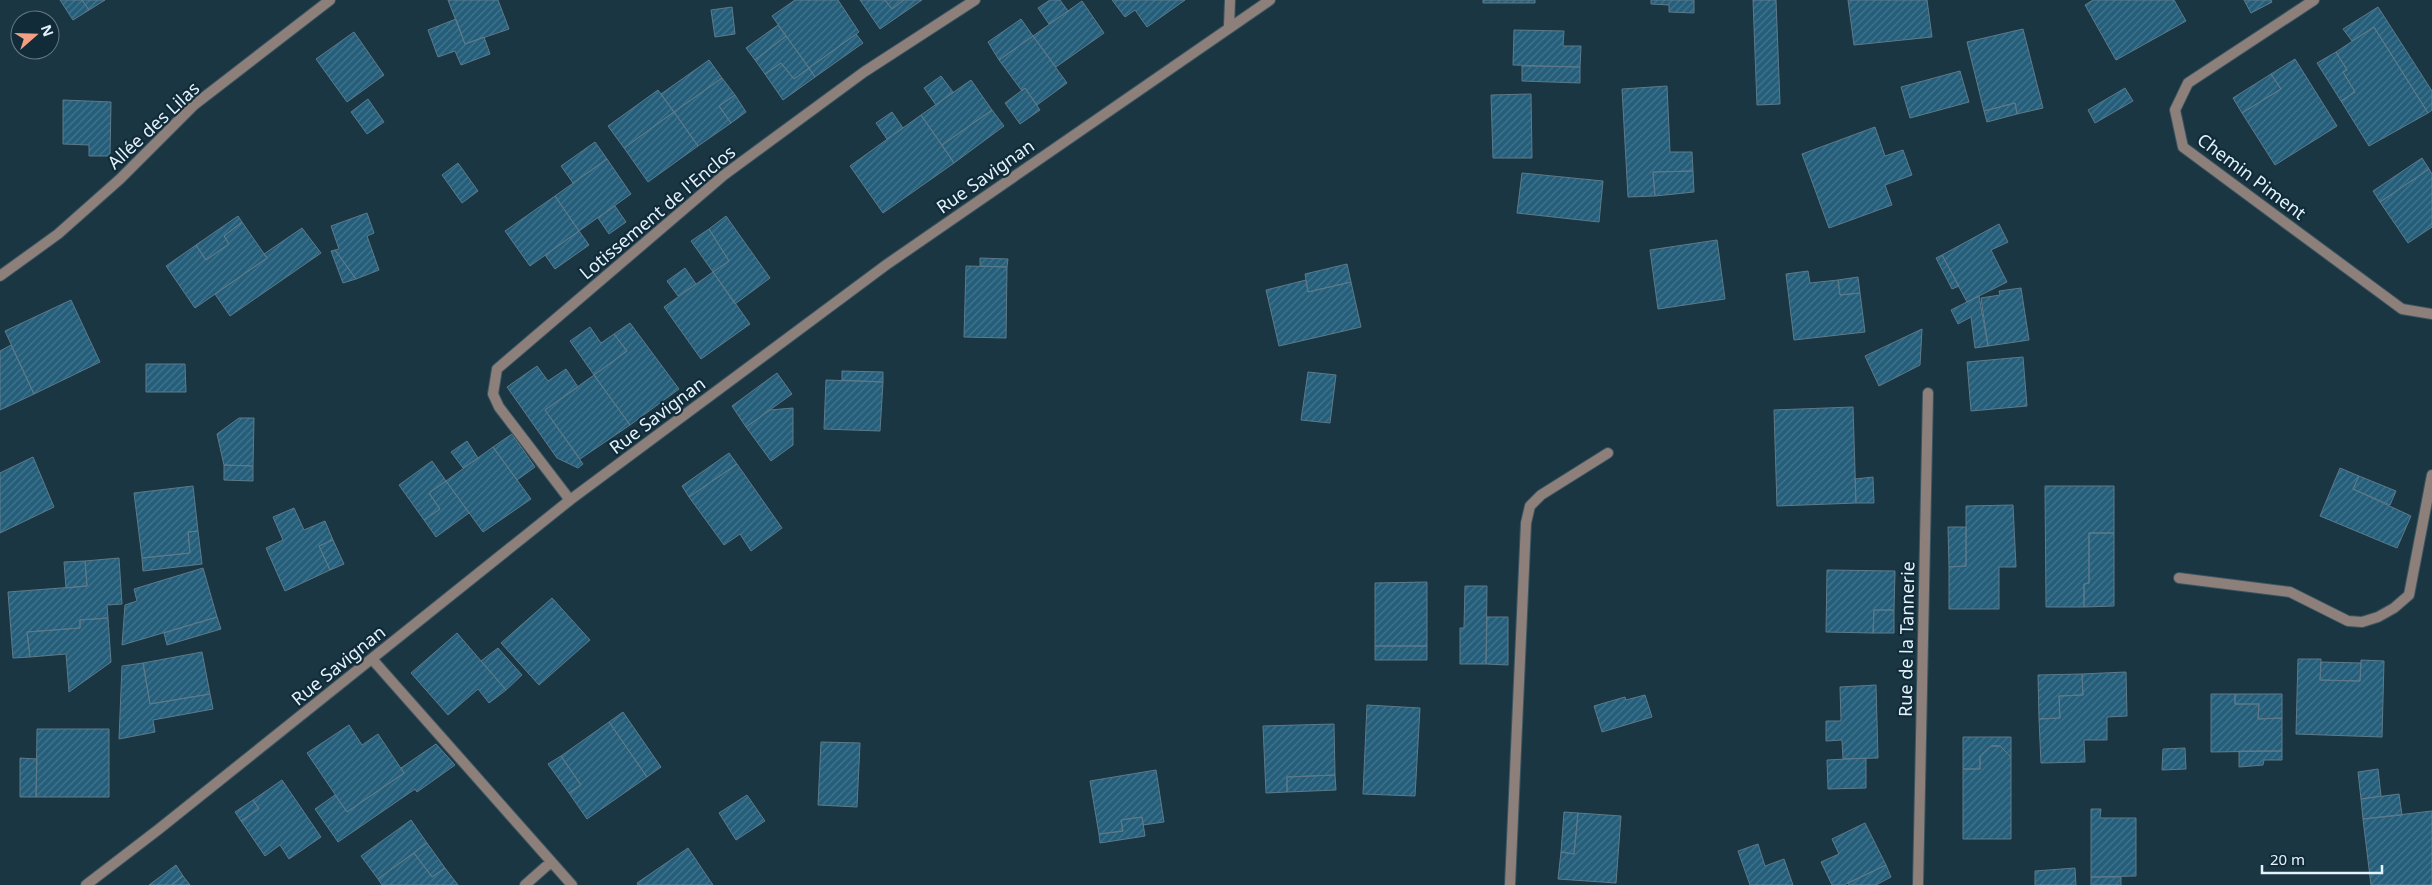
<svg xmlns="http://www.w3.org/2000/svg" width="2432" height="885" font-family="'Noto Sans',sans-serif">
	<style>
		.building { fill: url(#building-hatch); stroke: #5e7a8a }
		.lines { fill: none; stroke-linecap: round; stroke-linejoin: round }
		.street-casing { stroke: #3b5461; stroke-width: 12 }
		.street { stroke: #8d7f7a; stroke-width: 10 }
		.labels { text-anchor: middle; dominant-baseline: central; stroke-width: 4.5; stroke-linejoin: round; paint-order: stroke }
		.street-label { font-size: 18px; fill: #e3f3fc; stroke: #112b39 }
	</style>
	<defs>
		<pattern id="building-hatch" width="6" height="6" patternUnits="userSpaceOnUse" patternTransform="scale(1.25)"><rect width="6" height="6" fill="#255e7a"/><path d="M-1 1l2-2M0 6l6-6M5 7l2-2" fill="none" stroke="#44768e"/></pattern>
	</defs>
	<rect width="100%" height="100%" fill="#1b3643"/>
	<path class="building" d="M60 0H82L89 10 73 20Z
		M82 0H105L89 10Z
		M448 0H498L509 29 465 44Z
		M795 0H838L859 32 809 68 772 16Z
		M860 0H885L892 9 904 0H922L880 29Z
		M885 0H904L892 9Z
		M1050 0H1060L1068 11 1049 24 1038 8Z
		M1112 0H1185L1147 27 1135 10 1125 17Z
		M1483 0H1535V3H1483Z
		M1651 0H1694V13L1669 12V5L1651 4Z
		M1753 0H1776L1780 104 1757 105Z
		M1848 0H1927L1932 37 1854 45Z
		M2093 0H2174L2186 21 2116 60 2085 5Z
		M2244 0H2271L2272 2 2251 13Z
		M1082 1 1104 33 1056 67 1033 36Z
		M732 7 735 34 715 37 711 10Z
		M2378 7 2432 91V110L2428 113 2374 27 2352 41 2343 29Z
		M456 19 465 44 484 37 490 54 461 65 455 51 438 57 428 30Z
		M1021 19 1033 36 999 60 988 42Z
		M778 25 786 36 755 60 746 48Z
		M2374 27 2428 113 2369 146 2341 101 2355 92 2343 72 2347 70 2336 52Z
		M2023 29 2043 108 2017 114 2015 103 1984 111 1967 42Z
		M1514 30 1564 31 1563 46H1581L1580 67 1513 65Z
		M354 32 384 75 347 102 316 59Z
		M856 34 863 43 815 77 809 68Z
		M786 36 809 68 794 79 781 63 765 74 755 60Z
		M1033 36 1067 83 1037 105 1025 88 1022 91 999 60Z
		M2336 52 2347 70 2343 72 2355 92 2341 101 2317 63Z
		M2295 59 2337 126 2275 165 2242 113 2281 89 2271 74Z
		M709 60 722 78 674 112 661 94Z
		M781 63 794 79 809 68 815 77 783 100 765 74Z
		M1522 66 1580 67V83L1522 81Z
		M1960 71 1969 102 1910 118 1901 87Z
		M2271 74 2281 89 2242 113 2233 98Z
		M941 76 953 92 936 105 924 88Z
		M722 78 735 95 719 106 731 123 698 146 674 112Z
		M971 80 992 110 942 145 921 115Z
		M1667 86 1670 152H1692L1693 171 1653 172 1655 196 1628 197 1622 89Z
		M1025 88 1040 110 1020 124 1005 103Z
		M2125 88 2133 101 2095 123 2088 110Z
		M658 90 674 112 624 148 608 126Z
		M1531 94 1532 158H1493L1491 95Z
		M735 95 746 112 731 123 719 106Z
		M368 99 384 122 367 134 351 112Z
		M63 100 111 102 110 156H89V145L63 144Z
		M2015 103 2017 114 1987 122 1984 111Z
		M992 110 1004 126 954 163 942 145Z
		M674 112 698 146 648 182 624 148Z
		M892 112 903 128 887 139 876 123Z
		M921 115 954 163 883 213 850 166Z
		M1875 127 1885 156 1903 150 1912 175 1885 185 1892 205 1829 228 1802 154Z
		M595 142 607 159 573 183 561 166Z
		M2422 158 2429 169 2380 202 2373 191Z
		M607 159 631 194 579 231 555 196Z
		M458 163 478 191 462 203 442 175Z
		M2429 169 2432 174V227L2408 243 2380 202Z
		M1693 171 1694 192 1655 196 1653 172Z
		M1522 173 1603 181 1599 222 1517 213Z
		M555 196 579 231 530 266 505 231Z
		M615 206 626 222 609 234 598 218Z
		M367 213 374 233 367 236 379 270 356 279 335 250 339 249 331 226Z
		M238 216 242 222 224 236 229 244 206 260 196 245Z
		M726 216 770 278 735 304 713 272 729 261 709 229Z
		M242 222 267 258 195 308 166 266 196 245 206 260 229 244 224 236Z
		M1999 224 2008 242 1991 250 2007 282 1967 302 1942 255Z
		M302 228 321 253 230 316 215 294 267 258 264 254Z
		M709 229 729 261 713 272 691 241Z
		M579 231 589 245 555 269 545 255Z
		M1717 240 1725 299 1658 309 1650 250Z
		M335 250 356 279 343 283 331 251Z
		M1942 255 1959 286 1952 289 1936 258Z
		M980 258 1008 259 1007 267 980 266Z
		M1347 264 1351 282 1308 292 1305 274Z
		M966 266 1007 267 1006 338 964 337Z
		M685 268 696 284 678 296 667 281Z
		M1808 271 1810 283 1838 280 1840 295 1860 293 1865 332 1794 340 1786 274Z
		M713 272 750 324 701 359 664 307Z
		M1858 277 1860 293 1840 295 1838 280Z
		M1306 280 1308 292 1351 282 1361 327 1279 346 1266 290Z
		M2021 288 2029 340 1988 346 1981 298 2000 295 1999 291Z
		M1979 296 1988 346 1975 348 1971 317 1958 324 1951 310Z
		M71 300 100 362 34 394 5 331Z
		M630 323 679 389 630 425 594 375 627 351 614 334Z
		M590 327 601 343 614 334 627 351 594 375 570 341Z
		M1922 329 1920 365 1879 386 1865 356Z
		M11 345 34 394 0 410V351Z
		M2023 357 2027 406 1971 411 1967 362Z
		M146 364H185L186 392H146Z
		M537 366 548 381 566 369 578 387 545 410 583 464 578 468 557 458 507 387Z
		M842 371 883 372V382L842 380Z
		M1308 372 1336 375 1330 423 1301 420Z
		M777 373 792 394 746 427 732 406Z
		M594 375 630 425 580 459 545 410Z
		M826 380 883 382 880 431 824 429Z
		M1853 407 1856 503 1777 506 1774 410Z
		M793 408V445L771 461 746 427 770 410Z
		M239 418H254L253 466 224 465 217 434Z
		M512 434 535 467 517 480 493 447Z
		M467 441 478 458 463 468 451 452Z
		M493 447 531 499 483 532 446 481Z
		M729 453 737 464 689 497 682 486Z
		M33 457 54 507 0 533V473Z
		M432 461 446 481 429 493 440 509 424 520 399 485Z
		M737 464 782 528 751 551 740 534 724 545 689 497Z
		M224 465 253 466V481L224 480Z
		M2340 468 2359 476 2353 489 2411 516 2397 548 2320 516Z
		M2359 476 2396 491 2390 505 2353 489Z
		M1873 477 1874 503H1856L1855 479Z
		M446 481 469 513 436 537 424 520 440 509 429 493Z
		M193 486 198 531 188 532 190 553 142 558 134 493Z
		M2045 486H2114V533H2089V583L2084 584V607H2046Z
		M2013 505 2016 567H1999V609H1949V567L1966 566V506Z
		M294 508 304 530 325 521 333 540 319 546 330 570 285 591 266 548 283 540 273 517Z
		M1948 527H1966V566L1949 567Z
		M198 531 202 564 143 571 142 558 190 553 188 532Z
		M2089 533H2114V606L2084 607V584L2089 583Z
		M333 540 344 564 330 570 319 546Z
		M119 558 122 604 107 605 108 618 80 620V628L27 632 30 657 13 658 8 592 87 586 85 561Z
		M85 561 87 586 66 588 64 562Z
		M203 568 217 617 122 645 125 605 137 601 134 589Z
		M1827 570 1895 571 1894 610H1874L1873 633 1826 632Z
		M1427 582V646H1375V583Z
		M1465 586H1487L1486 664H1460V628H1464Z
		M552 598 590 640 539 685 501 643Z
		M1874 610H1894V633H1873Z
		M217 617 221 629 167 645 164 633Z
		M1487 617H1508V665L1486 664Z
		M108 618 111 662 69 692 66 654 30 657 27 632 80 628V620Z
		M457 633 506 690 489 703 478 689 448 715 411 673Z
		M1375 646H1427V660H1375Z
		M498 648 522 675 506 690 481 661Z
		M202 652 210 694 150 704 143 663Z
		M2298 659H2321L2320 680 2360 681 2361 660 2384 661 2382 737 2296 734Z
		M2321 662 2361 663 2360 681 2320 680Z
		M143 663 150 704 210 694 213 709 153 720 155 732 119 739 122 666Z
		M2126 672 2127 716 2107 717V740H2084L2085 762 2041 763 2039 719 2060 718 2059 696 2083 695 2082 674Z
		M2082 674 2083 695 2059 696 2060 718 2039 719 2038 675Z
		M1876 685 1878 758 1843 759 1842 740 1826 741V721H1841L1840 687Z
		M2211 694H2235V704H2259L2258 719 2282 718V751L2211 752Z
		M2235 694H2282V718L2258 719 2259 704H2235Z
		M1645 695 1652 717 1602 732 1594 706 1625 697 1626 700Z
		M1367 705 1420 708 1415 796 1363 794Z
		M623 712 661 767 647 777 609 722Z
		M609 722 647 777 587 819 569 793 581 785 561 756Z
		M1334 724 1335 775 1287 777V792L1266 793 1263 726Z
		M349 725 362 745 378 734 404 773 347 812 307 753Z
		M37 729H109V797H36Z
		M1963 737H2011V757L2000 746H1991L1980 756V769H1963Z
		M821 742 860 743 857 807 818 805Z
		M436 744 455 765 417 792 415 789 338 842 315 809 335 795 347 812 404 773 401 768Z
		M1991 746H2000L2011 757V839H1963V769H1980V756Z
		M2185 748 2186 769 2162 770 2163 749Z
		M2239 751H2282V760H2264L2263 765 2239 767Z
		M561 756 581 785 569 793 548 764Z
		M20 758 37 759 36 797H20Z
		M1866 758V788L1828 789 1827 760Z
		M2378 769 2381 796 2361 799 2358 772Z
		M1156 770 1164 822 1143 825 1142 817 1121 820 1123 831 1099 834 1090 781Z
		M1335 775 1336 790 1287 792V777Z
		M282 780 321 837 289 859 280 845 265 856 241 821 259 809 253 800Z
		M2399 794 2402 815 2363 819 2361 799Z
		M747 795 765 821 736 840 719 813Z
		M253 800 259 809 241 821 235 812Z
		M2091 809H2101L2100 818H2136V876L2091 877Z
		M2432 811V885H2371L2363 819Z
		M1564 812 1578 813 1574 854 1561 852Z
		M1578 813 1621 816 1616 883 1558 879 1561 852 1574 854Z
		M1142 817 1145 836 1100 843 1099 834 1123 831 1121 820Z
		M411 820 427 843 378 879 361 856Z
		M1865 823 1886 865 1844 885H1832L1821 862 1839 854 1832 839Z
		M427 843 445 868 432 877 414 853Z
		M1758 844 1765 866 1784 859 1793 885H1750L1738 851Z
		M688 848 713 885H638L637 883Z
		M414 853 432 877 445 868 458 885H382L378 879Z
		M176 865 183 876 171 885H149Z
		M1886 865 1891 877 1876 885H1849L1848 883Z
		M2075 868 2076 885H2035V871Z
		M183 876 190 885H171Z
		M2091 877H2121V885H2091Z"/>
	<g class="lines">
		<defs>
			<path id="street" d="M2314 0 2188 83 2175 110 2183 147 2402 309 2432 314
				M1229 27 1230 0
				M0 276 58 234 120 179 194 105 330 0
				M570 500 499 407 493 394 497 369 724 175 864 72 975 0
				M2179 578 2290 592 2348 621 2362 622 2378 617 2394 608 2409 595 2432 475
				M372 659 572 885
				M86 885 159 829 570 500 886 265 1270 0
				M525 885 551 862
				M1510 885 1526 523 1530 506 1541 495 1608 453
				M1918 885 1928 393"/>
		</defs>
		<use href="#street" class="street-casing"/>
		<use href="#street" class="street"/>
	</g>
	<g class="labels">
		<g class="street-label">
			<text transform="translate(153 125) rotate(-43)">Allée des Lilas</text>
			<text transform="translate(985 176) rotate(-35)">Rue Savignan</text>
			<text transform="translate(2252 176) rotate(37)">Chemin Piment</text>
			<text transform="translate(657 212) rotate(-40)">Lotissement de l'Enclos</text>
			<text transform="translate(657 415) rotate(-37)">Rue Savignan</text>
			<text transform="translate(1906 639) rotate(-89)">Rue de la Tannerie</text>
			<text transform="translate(338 665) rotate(-39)">Rue Savignan</text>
		</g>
	</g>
	<g transform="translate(35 35) rotate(70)"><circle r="24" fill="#112b39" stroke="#657b87"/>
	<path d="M0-4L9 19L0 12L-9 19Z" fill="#f39f84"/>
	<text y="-8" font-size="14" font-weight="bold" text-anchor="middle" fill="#e3f3fc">N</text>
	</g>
	<path d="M2262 865v8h120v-8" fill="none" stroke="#e3f3fc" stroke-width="2.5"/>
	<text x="2270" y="865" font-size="15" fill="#e3f3fc" stroke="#112b39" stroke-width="4" paint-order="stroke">20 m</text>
</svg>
